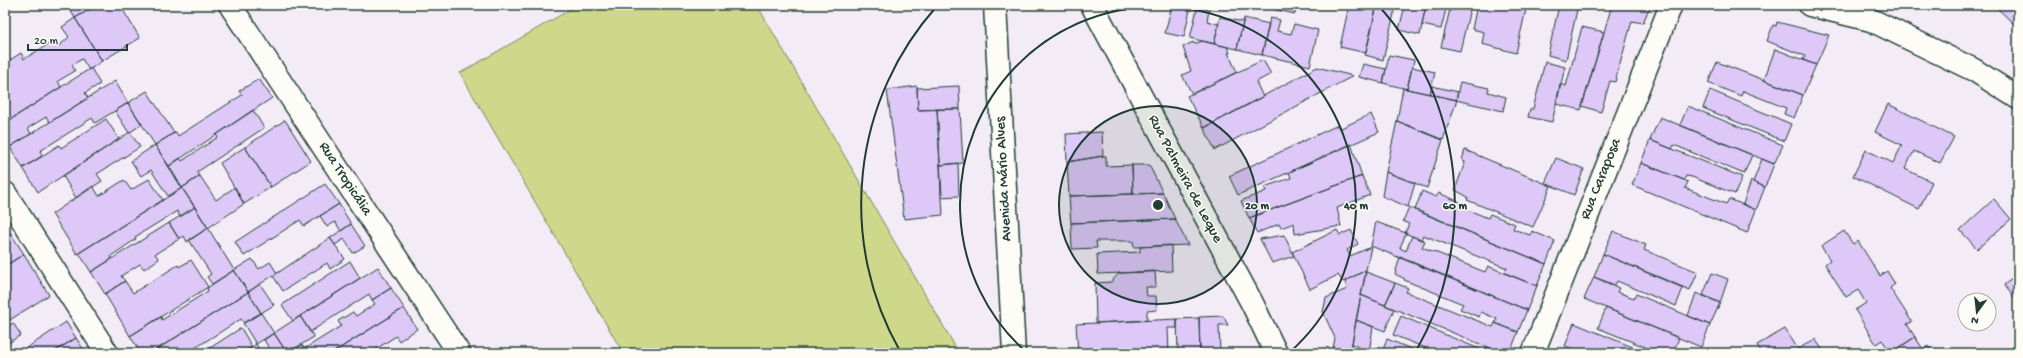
<svg xmlns="http://www.w3.org/2000/svg" width="2023" height="358" font-family="'Gochi Hand',sans-serif">
	<style>
		.green { fill: #cdd88b; stroke: #768a60 }
		.building { fill: #ddc8f8; stroke: #1f3d34 }
		.lines { fill: none; stroke-linecap: round; stroke-linejoin: round }
		.minor-casing { stroke: #1f3d34; stroke-width: 25 }
		.tertiary-casing { stroke: #1f3d34; stroke-width: 25 }
		.minor { stroke: #fdfcf7; stroke-width: 22 }
		.tertiary { stroke: #fdfcf7; stroke-width: 22 }
		.ring { fill: none; stroke: #1f3d34; stroke-width: 2 }
		.labels { text-anchor: middle; dominant-baseline: central; stroke-width: 3; stroke-linejoin: round; paint-order: stroke }
		.street-label { font-size: 15px; fill: #1f3d34; stroke: #fdfcf7 }
		.centre { fill: #1f3d34; stroke: #fdfcf7; stroke-width: 2 }
		.ring-label { font-size: 12px; text-anchor: middle; font-weight: bold; fill: #1f3d34; stroke: #fdfcf7; stroke-width: 3; stroke-linejoin: round; paint-order: stroke }
	</style>
	<rect width="100%" height="100%" fill="#f3ecf7"/>
	<filter id="ink" filterUnits="userSpaceOnUse"><feTurbulence type="fractalNoise" baseFrequency=".025" numOctaves="2"/><feDisplacementMap in="SourceGraphic" scale="8" xChannelSelector="R" yChannelSelector="G"/><feConvolveMatrix kernelMatrix="1 2 1 2 8 2 1 2 1" color-interpolation-filters="sRGB"/></filter>
	<g filter="url(#ink)">
		<path class="green" d="M578 5H757L959 353H623L460 73Z"/>
		<path class="building" d="M67 5H97L75 18Z
			M97 5H120L140 38 102 61 75 18Z
			M1172 5H1191L1184 37 1165 33Z
			M1198 5H1210L1207 21 1219 24 1214 44 1190 38Z
			M1223 5H1242L1241 10Z
			M1273 5H1297L1295 14 1272 9Z
			M1349 5H1377L1366 53 1340 47Z
			M1377 5H1396L1383 60 1365 55Z
			M1405 5H1426L1420 35 1399 30Z
			M1426 5H1447L1441 29 1422 25Z
			M1451 5H1471L1460 51 1441 47Z
			M1477 5H1527L1516 53 1482 44 1484 32 1472 29Z
			M1559 5H1578L1566 60 1548 55Z
			M1612 5H1647L1649 8 1643 23 1632 21 1615 82 1610 81 1601 112 1582 106Z
			M1994 5H2018V28Z
			M1220 17 1243 22 1237 49 1214 44Z
			M75 18 102 61 89 70 82 59 72 65 75 71 58 81 61 87 5 123V63L21 53 24 59 55 40 59 46 69 37 62 27Z
			M1244 18 1269 24 1262 55 1237 49Z
			M1270 18 1280 20 1277 31 1291 34 1294 24 1318 30 1310 66 1262 55Z
			M1777 22 1829 35 1816 65 1803 60 1805 56 1767 41 1773 25 1776 26Z
			M1582 27 1604 32 1581 110 1556 104 1560 84 1566 86Z
			M1203 41 1228 47 1230 53H1228L1237 72 1192 94 1182 75 1191 71 1183 47 1193 42 1194 44Z
			M1775 49 1816 65 1803 95 1764 80Z
			M1389 55 1414 60 1407 89 1383 83Z
			M1263 60 1271 74 1256 82 1263 97 1204 128 1187 96Z
			M1545 62 1565 67 1552 122 1528 117 1530 109H1533Z
			M1717 62 1803 95 1794 118 1784 114 1786 108 1743 91 1741 96 1708 83Z
			M1363 64 1386 69 1383 83 1359 77Z
			M1317 67 1353 76 1215 150 1204 128Z
			M1412 67 1435 72 1430 94 1407 89Z
			M91 68 100 84 85 93 88 98 50 122 46 117 28 128 31 134 10 147 5 139V123Z
			M259 79 272 98 169 166 155 145 174 133 176 132 178 136 242 95 239 91Z
			M115 81 128 103 95 123 92 118 40 151 43 156 23 168 10 147Z
			M1460 82 1489 88 1488 92 1506 97 1503 111 1456 100Z
			M917 86 918 110 937 109 943 215 904 219 887 90Z
			M959 86 960 109 918 110 917 88Z
			M1432 86 1458 92 1456 100 1430 94Z
			M1403 88 1457 100 1443 140 1397 121Z
			M1710 90 1791 124 1784 141 1703 108Z
			M147 91 174 133 155 145 128 103Z
			M128 103 142 124 129 133 115 111Z
			M1888 104 1954 137 1940 163 1914 151 1905 169 1932 182 1919 209 1853 176 1866 150 1893 163 1902 145 1875 132Z
			M1688 106 1783 145 1774 164 1680 125Z
			M937 109H960L963 163 940 165Z
			M253 110 264 128 197 172 199 176 182 188 169 166 180 158 182 161 218 137 216 135Z
			M1371 114 1379 132 1238 195 1229 176 1338 125 1339 129Z
			M1660 117 1752 155 1744 174 1674 145 1672 149 1650 140Z
			M106 119 119 139 38 192 23 168 59 145 61 148Z
			M285 120 311 161 271 187 245 147Z
			M1397 121 1443 140 1427 188 1386 172Z
			M130 132 140 147 97 174 102 181 76 198 63 176Z
			M1102 132 1103 156 1067 162 1066 134Z
			M1650 140 1742 177 1735 194 1692 177 1686 176 1684 180 1641 163Z
			M1351 144 1362 176 1249 218 1241 201 1266 191 1264 187 1291 178 1289 172Z
			M155 145 182 188 168 196 151 170 141 176 131 161Z
			M245 147 271 187 244 204 220 163Z
			M1465 150 1551 186 1533 227 1467 200 1468 197 1455 190 1465 162 1462 160Z
			M1103 156H1106V166L1132 165 1133 194 1069 196 1067 162Z
			M1556 158 1584 169 1574 195 1545 183Z
			M1762 159 1774 164 1765 187 1753 182Z
			M958 163 959 196 941 197 940 165Z
			M1641 163 1684 180 1688 182 1685 188 1726 204 1729 199 1756 210 1747 233 1632 185Z
			M1132 165H1149L1163 193 1133 194Z
			M1386 172 1415 183 1408 207 1382 196Z
			M200 176 216 200 235 187 244 204 208 228 182 188Z
			M1362 176 1370 195 1337 208 1341 226 1295 234 1294 223 1281 228 1279 224 1257 233 1249 218Z
			M149 179 163 200 77 254 52 214 93 186 99 196 124 180 131 190Z
			M1751 181 1765 187 1756 210 1743 204Z
			M325 184 339 204 304 226 300 220 244 256 235 242Z
			M182 188 195 207 180 217 177 211 135 237 136 239 111 256 112 259 91 272 79 253Z
			M1422 191 1436 197 1439 193 1462 203 1461 207 1488 218 1490 214 1515 224 1513 229 1530 235 1532 231 1555 241 1546 264 1415 210Z
			M1163 193 1175 219 1071 223 1069 196Z
			M1994 199 2011 219 1977 249 1960 230Z
			M339 204 351 224 341 231 335 222 327 227 320 216Z
			M195 207 208 228 187 242 184 236 179 239 169 223Z
			M1409 207 1546 264 1537 286 1504 273 1507 268 1423 235 1421 240 1405 233 1409 224 1403 221Z
			M1175 219 1188 245 1134 247 1133 241H1096L1097 248 1072 249 1071 223Z
			M1376 222 1406 233 1400 248 1406 251 1412 236 1425 241 1422 247 1485 272 1488 266 1537 286 1527 310 1371 246Z
			M169 223 179 239 155 254 159 259 144 269 140 264 121 276 125 281 105 294 91 272Z
			M5 224 11 234 5 237Z
			M351 224 365 246 353 253 344 239 335 245 330 238Z
			M208 228 234 270 212 284 207 277 211 274 189 240Z
			M1337 230 1340 235 1351 230 1358 244 1347 250 1350 256 1371 247 1366 270 1343 282 1338 275 1310 289 1292 252Z
			M1613 231 1646 245 1644 250 1698 272 1690 290 1603 254Z
			M1844 231 1853 244 1858 241 1880 276 1887 271 1895 284 1890 288 1912 322 1907 324 1915 337 1891 353 1882 340 1876 344 1855 310 1866 303 1858 290 1846 297 1825 264 1830 260 1821 246Z
			M11 234 24 254 5 266V237Z
			M1284 235 1294 256 1272 263 1260 239Z
			M330 238 345 259 330 269 327 263 283 291 273 276Z
			M1171 245 1172 271 1098 274 1097 254 1140 252V247Z
			M24 254 49 295 5 323V266Z
			M1603 254 1683 288 1676 306 1617 281 1615 285 1594 277Z
			M1400 257 1527 310 1518 332 1495 323 1497 319 1481 312 1479 317 1460 309 1463 304 1404 280 1405 279 1395 274Z
			M252 259 259 269 270 262 277 273 248 292 234 270Z
			M191 260 208 287 130 336 105 294 125 281 133 293 178 265 179 267Z
			M350 261 360 278 293 321 282 305Z
			M378 267 391 288 372 300 369 294 310 332 300 316Z
			M234 270 248 292 151 353H141L130 336 161 317 162 320 208 291 207 288Z
			M1366 270 1350 353H1332L1335 338 1323 312 1326 298 1347 289 1345 281Z
			M1155 271 1156 287H1146L1147 296H1156L1157 310 1147 311V320L1096 323 1095 283 1111 282 1119 273Z
			M1366 272 1395 283 1385 305 1361 295Z
			M1712 273 1728 279 1720 303 1703 295Z
			M2018 274V302L2004 285Z
			M1594 277 1619 288 1617 292 1634 298 1636 294 1710 325 1701 347 1584 299Z
			M1395 283 1408 288 1406 292 1493 327 1495 323 1518 332 1510 353H1502L1385 305Z
			M260 284 274 305 261 313 248 292Z
			M391 288 404 308 332 353H288L302 345 304 349 341 326 338 321 353 312 356 316 375 304 372 300Z
			M248 292 261 313 244 323 241 319 195 348 198 353H151Z
			M1696 293 1720 303 1710 325 1688 316Z
			M1361 295 1394 309 1385 331 1356 320Z
			M404 308 417 329 399 341 396 336 370 353H332Z
			M1606 308 1679 338 1673 353H1660L1598 328Z
			M261 313 274 333 256 344 243 323Z
			M300 316 314 337 287 353 274 333Z
			M1223 316 1228 325H1219L1220 353H1200L1199 317Z
			M1401 316 1484 351 1486 346 1502 353H1438L1393 335Z
			M1199 318 1200 353H1178L1177 319Z
			M1177 319V328H1168L1169 353H1078L1076 324Z
			M1356 320 1373 327 1369 352 1352 344Z
			M66 322 76 338 52 353H19Z
			M13 323 21 335 5 345V328Z
			M1574 323 1647 353H1583L1565 346Z
			M241 328 252 347 242 353H202Z
			M1785 329 1798 349 1790 353H1762L1757 345Z
			M274 333 287 353H272L264 340Z
			M1915 337 1923 349 1928 346 1933 353H1891Z
			M76 338 86 353H52Z
			M1387 339 1421 353H1382Z
			M1815 339 1825 353H1801L1798 349Z
			M256 344 261 353H242L252 347Z
			M2018 347V353H2006V350Z"/>
		<g class="lines">
			<defs>
				<path id="minor" d="M230 5 459 353
					M1092 5 1252 303 1276 353
					M5 193 107 353
					M1533 353 1671 5"/>
				<path id="tertiary" d="M995 5 1014 353
					M1810 5 1871 20 1974 70 2018 98"/>
			</defs>
			<use href="#minor" class="minor-casing"/>
			<use href="#tertiary" class="tertiary-casing"/>
			<use href="#minor" class="minor"/>
			<use href="#tertiary" class="tertiary"/>
		</g>
	</g>
	<circle cx="1158" cy="205" r="99" fill="#1f3d34" fill-opacity=".12"/>
	<g class="ring">
		<circle cx="1158" cy="205" r="99"/>
		<path d="M1026 352A198 198 0 1 1 1290 352"/>
		<path d="M900 351A297 297 0 0 1 937 6M1379 6A297 297 0 0 1 1416 351"/>
	</g>
	<g class="labels">
		<g class="street-label">
			<text transform="translate(345 179) rotate(57)">Rua Tropicália</text>
			<text transform="translate(1004 179) rotate(-93)">Avenida Mário Alves</text>
			<text transform="translate(1185 179) rotate(62)">Rua Palmeira de Leque</text>
			<text transform="translate(1601 179) rotate(-68)">Rua Caraposa</text>
		</g>
	</g>
	<circle cx="1158" cy="205" r="6" class="centre"/>
	<g class="ring-label">
		<text x="1257" y="209">20 m</text>
		<text x="1356" y="209">40 m</text>
		<text x="1455" y="209">60 m</text>
	</g>
	<rect width="2023" height="358" fill="none" stroke="#fdfcf7" stroke-width="20"/>
	<rect x="10" y="10" width="2003" height="338" fill="none" stroke="#1f3d34" stroke-width="1.5" filter="url(#ink)"/>
	<g transform="translate(1977 312) rotate(195)"><circle r="19" fill="#fdfcf7" stroke="#a4b0a9"/>
	<path d="M0-3L7 15L0 10L-7 15Z" fill="#1f3d34"/>
	<text y="-6" font-size="11" font-weight="bold" text-anchor="middle" fill="#1f3d34">N</text>
	</g>
	<path d="M28 44v6h99v-6" fill="none" stroke="#1f3d34" stroke-width="2"/>
	<text x="34" y="44" font-size="12" fill="#1f3d34" stroke="#fdfcf7" stroke-width="3" paint-order="stroke">20 m</text>
</svg>
